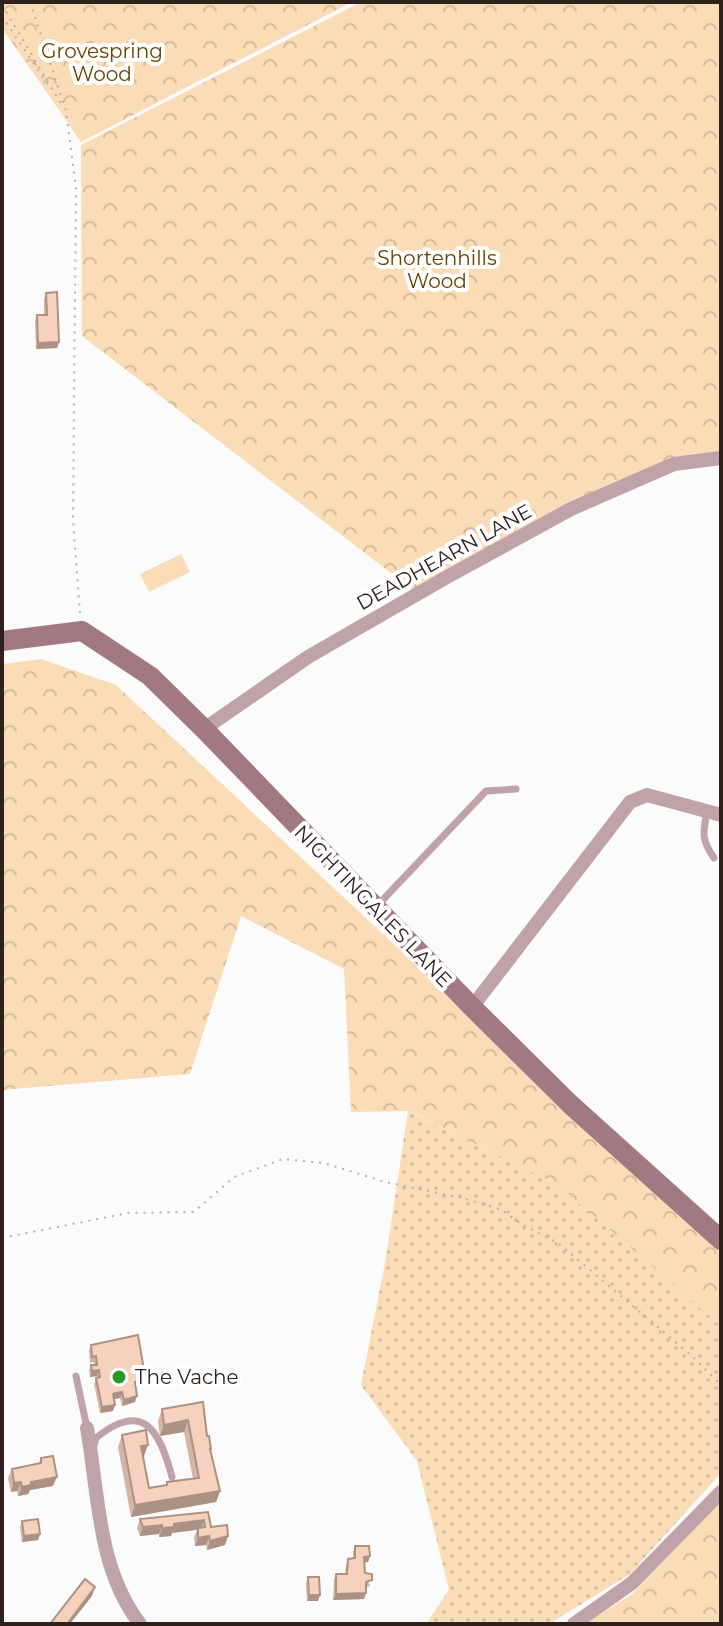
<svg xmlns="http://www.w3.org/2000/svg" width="723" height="1626" font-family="Montserrat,sans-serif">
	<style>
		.grass { fill: url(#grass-dots) }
		.forest { fill: url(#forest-crowns) }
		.pitch { fill: #fadcb7 }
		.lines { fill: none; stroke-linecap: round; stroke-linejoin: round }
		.path { stroke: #b6b0b0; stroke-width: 2; stroke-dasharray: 2 6; stroke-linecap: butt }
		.lane { stroke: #c0a3a9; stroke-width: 7 }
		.street { stroke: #c0a3a9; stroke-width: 14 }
		.secondary { stroke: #a27982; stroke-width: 20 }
		.wall { fill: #d4b4a3 }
		.shaded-wall { fill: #ac9284 }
		.building { fill: #f6d1bd; stroke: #ac9284; stroke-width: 2 }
		.poi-dot { fill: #259929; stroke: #fff; stroke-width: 3 }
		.labels { text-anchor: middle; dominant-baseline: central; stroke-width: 8; stroke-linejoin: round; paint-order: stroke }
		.park-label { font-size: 20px; fill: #654101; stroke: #fff }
		.street-label { font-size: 20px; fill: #30211f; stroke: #fff }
		.poi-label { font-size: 20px; fill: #30211f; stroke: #fff; text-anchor: start }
	</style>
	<defs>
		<pattern id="grass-dots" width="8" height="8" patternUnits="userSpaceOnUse" patternTransform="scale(2)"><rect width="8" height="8" fill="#fadcb7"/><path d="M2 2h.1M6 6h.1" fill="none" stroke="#d7bc9d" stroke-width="1.8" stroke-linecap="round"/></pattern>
		<pattern id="forest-crowns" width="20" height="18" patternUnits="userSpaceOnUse" patternTransform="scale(2)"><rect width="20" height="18" fill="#fadcb7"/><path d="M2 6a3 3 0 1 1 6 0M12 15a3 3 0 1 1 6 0" fill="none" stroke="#d7bc9d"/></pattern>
	</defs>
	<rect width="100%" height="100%" fill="#fbfbfb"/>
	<path class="grass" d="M408 1111 558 1185 721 1326V1473L630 1574 549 1624H426L449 1590 417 1461 361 1385 386 1258Z"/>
	<path class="forest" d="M2 2H352L81 142 2 28Z
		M361 2H721V453L676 459 413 590 82 336 81 145Z
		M41 659 116 685 721 1249V1326L558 1185 409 1111 351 1112 344 969 241 916 190 1074 2 1090V664Z
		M721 1501V1624H585L632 1594Z"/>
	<path class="pitch" d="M181 554 190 572 149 592 140 574Z"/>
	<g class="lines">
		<path class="path" d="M30 2 66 111 76 188 73 520 80 614
			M2 5 63 107
			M2 16 50 88
			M2 1238 128 1213 194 1212 234 1177 283 1159 324 1163 385 1182 458 1197 500 1209 523 1225 558 1243 691 1355 721 1385"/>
		<path class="lane" d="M707 812C703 833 701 839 714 858
			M376 907 486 791 516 789
			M76 1376 87 1428
			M94 1446 96 1438C144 1399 160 1432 172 1477"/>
		<path class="street" d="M204 729 308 657 447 577 571 509 674 464 721 458
			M472 1007 630 802 647 795 721 815
			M87 1428C99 1495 97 1568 140 1624
			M574 1624 632 1583 721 1492"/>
		<path class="secondary" d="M2 641 82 631 150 676 204 729 472 1007 570 1104 721 1240"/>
	</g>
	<path class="wall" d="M46 293 59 342 57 348 36 349 35 321 37 315H44V299Z
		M91 1345 143 1382H142L140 1387H136L135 1402 122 1406 120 1398 114 1399 113 1411 100 1413 94 1384 97 1376 90 1377 89 1371 91 1365H94V1362L90 1363 89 1351Z
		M203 1402 210 1452 220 1491 216 1502 131 1517 118 1447 122 1435 148 1445 143 1456 149 1488 166 1485 167 1482 193 1479 184 1432 160 1436 158 1421 162 1409Z
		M41 1458 53 1486 30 1490 28 1494 18 1496 17 1491 11 1492 8 1478 12 1469 39 1463Z
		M208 1512 211 1527 225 1545 207 1550 206 1545 195 1546 194 1537 197 1530 172 1533 171 1536 159 1537V1534L140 1536 137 1528 140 1519Z
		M22 1521 40 1534 38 1540 22 1542 20 1527Z
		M355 1546 370 1556 368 1562H365V1573L370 1586 366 1587 364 1599 333 1600 334 1580 336 1574H345L346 1565 348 1559 353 1558V1552Z
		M308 1577 318 1601H307L306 1583Z"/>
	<path class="shaded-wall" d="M59 342 57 348 36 349 38 343Z
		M99 1370 97 1376 90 1377 92 1371Z
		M145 1376 140 1387 133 1388 135 1382 142 1377Z
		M122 1392 120 1398 114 1399 113 1394Z
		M137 1396 135 1402 122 1406 124 1400Z
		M115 1405 113 1411 100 1413 102 1407Z
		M188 1420 184 1432 160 1436 164 1425Z
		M148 1445 144 1456 137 1458 141 1446Z
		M57 1477 53 1486 30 1490 28 1494 18 1496 22 1487 31 1482Z
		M21 1482 17 1491 11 1492 14 1483Z
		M220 1491 216 1502 131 1517 135 1505Z
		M204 1520 201 1529 172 1533 171 1536 159 1537 162 1528 174 1524Z
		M162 1525 159 1534 140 1536 143 1527Z
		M40 1534 38 1540 22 1542 24 1536Z
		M209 1536 206 1545 195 1546 198 1538Z
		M228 1536 225 1545 207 1550 210 1541Z
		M370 1556 368 1562 362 1563 364 1557Z
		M95 1587 92 1596 70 1624H67Z
		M366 1593 364 1599 333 1600 336 1594Z
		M309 1595H320L318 1601H307Z"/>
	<path class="building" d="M57 292 59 342 38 343 37 315H47L46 293Z
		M138 1335 145 1376 142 1377V1380L135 1382 137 1396 124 1400 122 1392 116 1393 113 1394 115 1405 102 1407 96 1378 100 1377 99 1370 92 1371 91 1365H97L96 1356 92 1357 91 1345Z
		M203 1402 207 1436H209L211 1449H210L220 1491 135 1505 122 1435 146 1430 148 1445 141 1446 149 1488 167 1485V1482L199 1478 188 1420 164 1425 162 1409Z
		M53 1456 57 1477 31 1482V1485L22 1487 21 1482 14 1483 12 1469 41 1463V1458Z
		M208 1512 211 1527 227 1525 228 1536 210 1541 209 1536 198 1538V1528L205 1527 204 1520 174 1524V1527L162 1528V1525L143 1527 140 1519Z
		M38 1519 40 1534 24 1536 22 1521Z
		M355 1546H369L370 1556 364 1557 365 1573 372 1574V1580L366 1582V1593L336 1594V1574H347L348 1559 355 1558Z
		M308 1577H319L320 1595H309Z
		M85 1579 95 1587 67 1624H50Z"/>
	<circle class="poi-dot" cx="119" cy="1377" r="8"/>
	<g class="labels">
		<g class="park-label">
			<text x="102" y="51">Grovespring<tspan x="102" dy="23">Wood</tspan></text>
			<text x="437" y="258">Shortenhills<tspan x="437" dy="23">Wood</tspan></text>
		</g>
		<g class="street-label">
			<text transform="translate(444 557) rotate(-29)">DEADHEARN LANE</text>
			<text transform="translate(373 906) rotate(46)">NIGHTINGALES LANE</text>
		</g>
		<g class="poi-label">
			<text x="135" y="1377">The Vache</text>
		</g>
	</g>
	<rect width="723" height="1626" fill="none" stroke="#30211f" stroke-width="8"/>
</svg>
